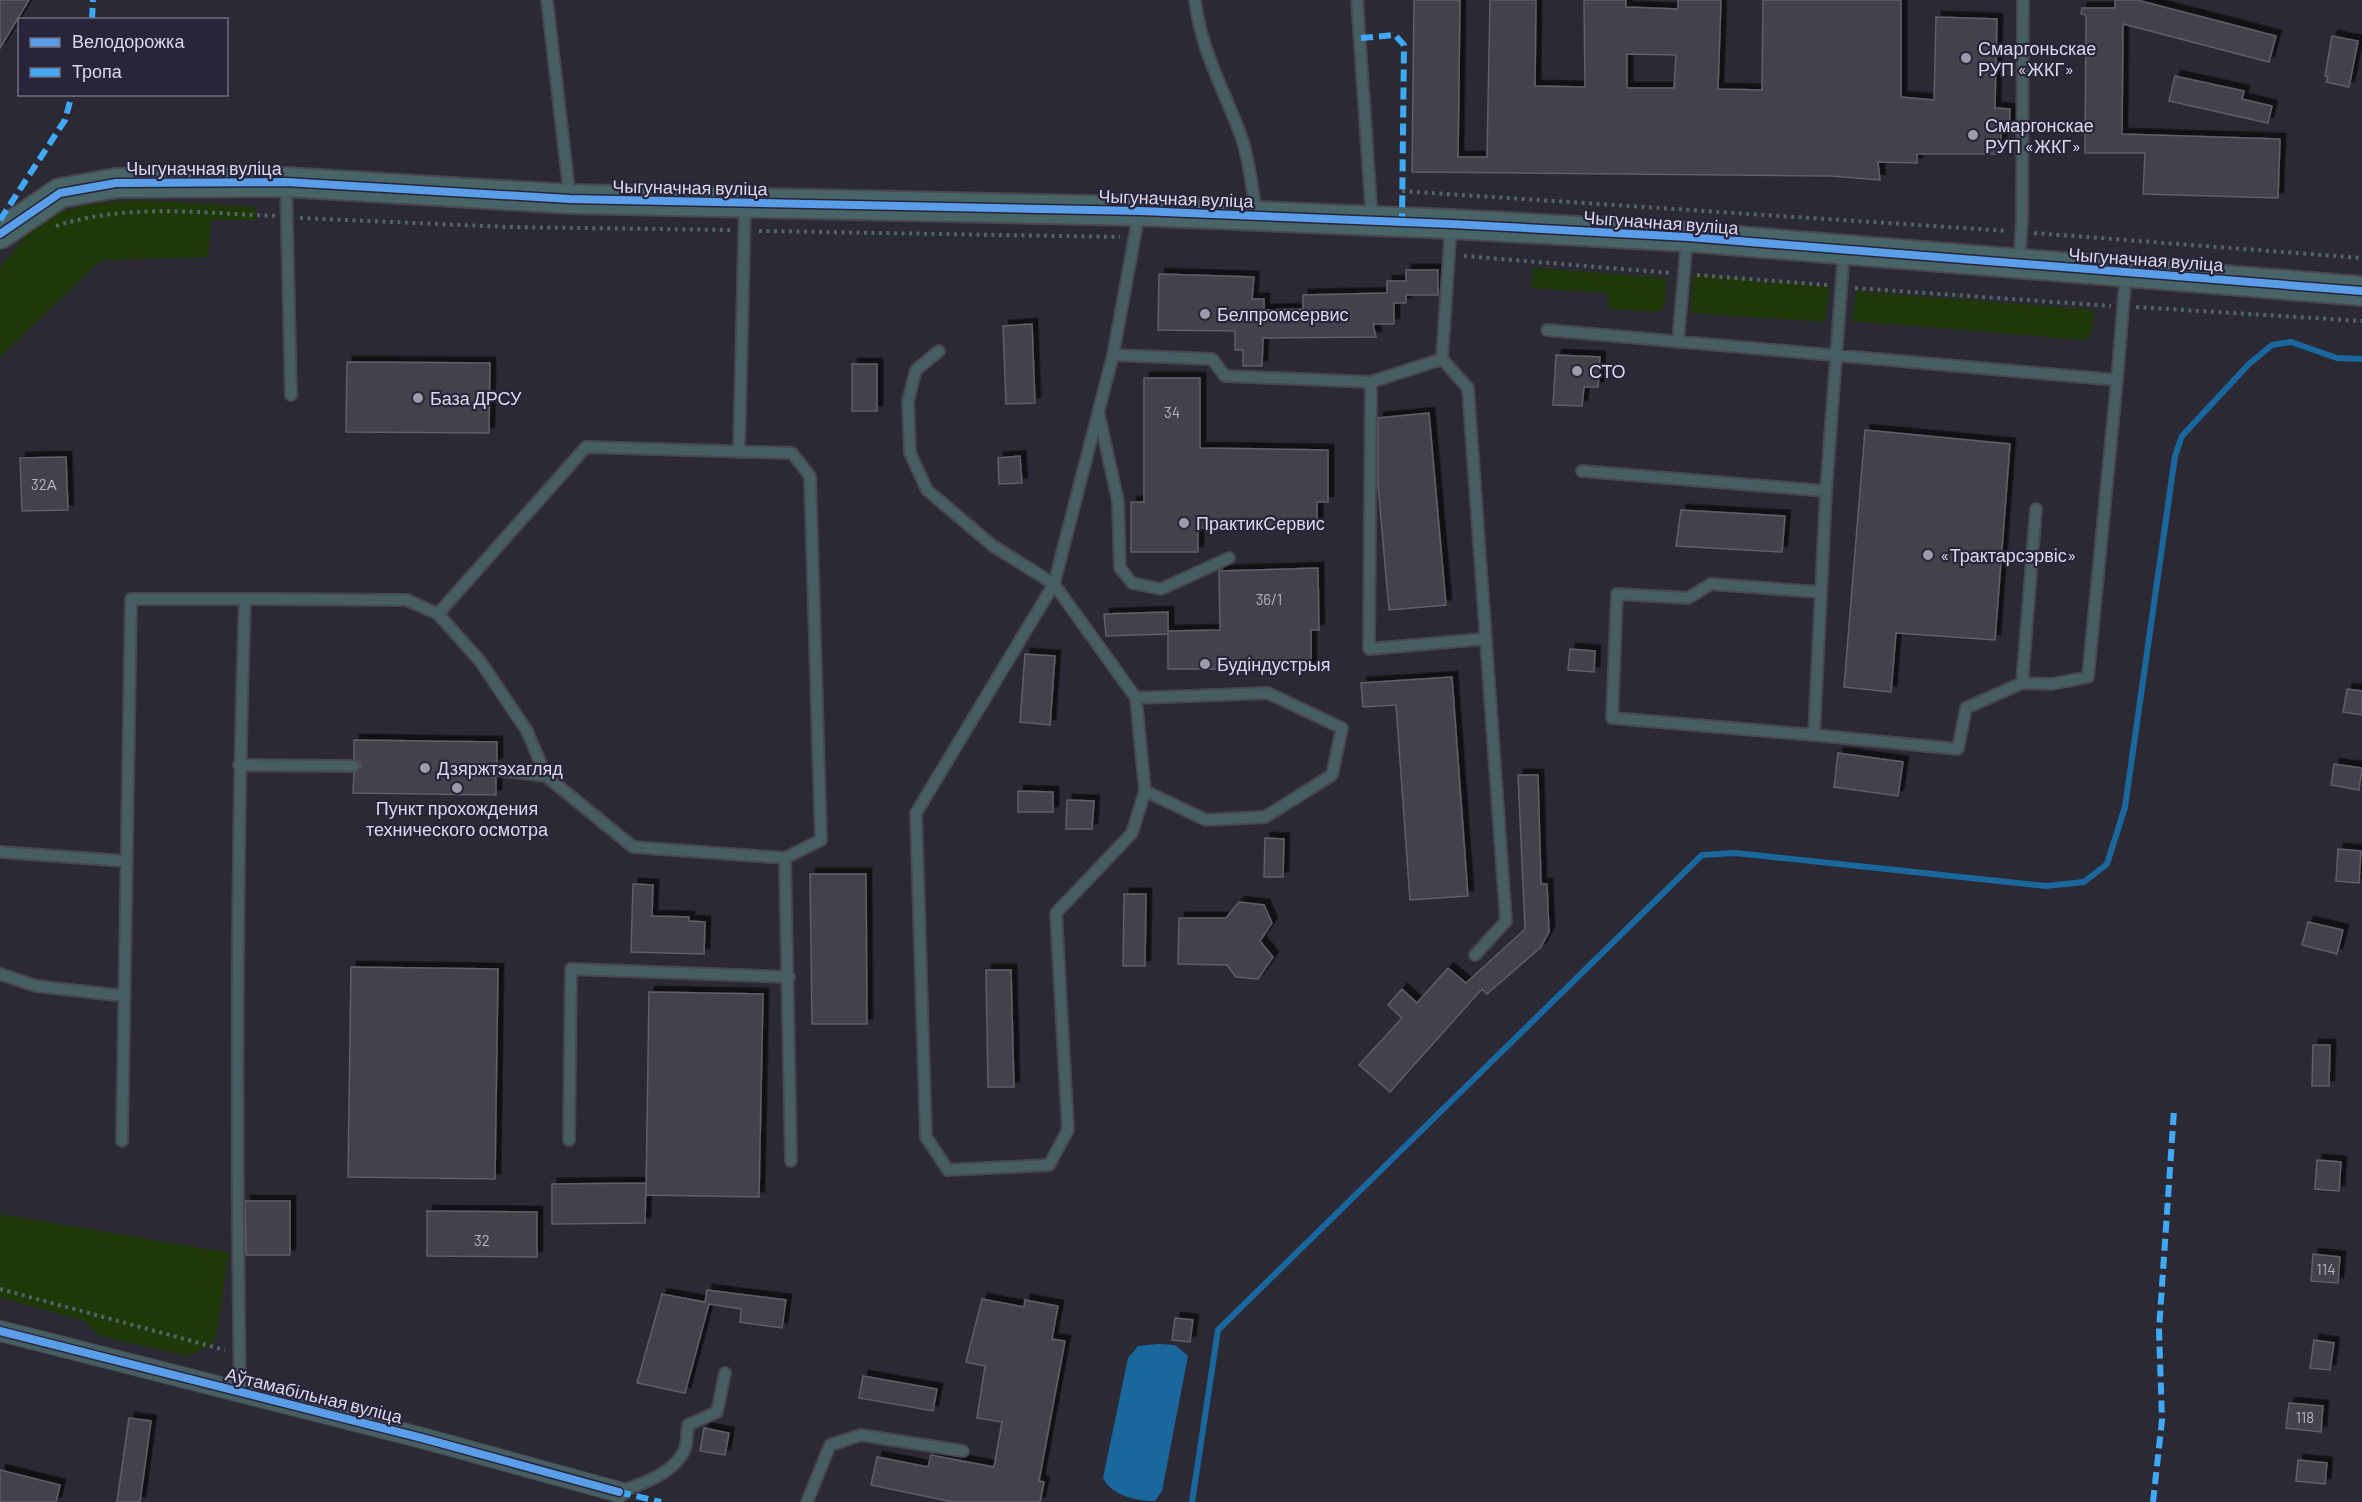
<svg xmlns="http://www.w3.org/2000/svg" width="2362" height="1502" font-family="Barlow,sans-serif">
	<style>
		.green { fill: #1f3807 }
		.water { fill: #1a679e }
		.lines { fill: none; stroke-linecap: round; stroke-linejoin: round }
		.stream { stroke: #1a679e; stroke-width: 6 }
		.building { fill: #42424b; stroke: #5f5e69; stroke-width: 1.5; fill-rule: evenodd; filter: url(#shadow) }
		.lane-casing { stroke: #484650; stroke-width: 14 }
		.street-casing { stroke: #484650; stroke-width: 22 }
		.secondary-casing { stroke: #484650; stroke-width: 32 }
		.path { stroke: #546367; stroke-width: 4; stroke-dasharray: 3 4.5; stroke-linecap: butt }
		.lane { stroke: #465e61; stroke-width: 10 }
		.street { stroke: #465e61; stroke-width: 20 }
		.secondary { stroke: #486467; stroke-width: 28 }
		.quiet { stroke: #3fa9f5; stroke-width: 6; stroke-dasharray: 12 6; stroke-linecap: butt }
		.cycleway-casing { stroke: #282439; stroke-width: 11 }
		.cycleway { stroke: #5a9eea; stroke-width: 8 }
		.poi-dot { fill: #9d9ba9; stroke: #282439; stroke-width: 2 }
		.labels { text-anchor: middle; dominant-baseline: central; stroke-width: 4.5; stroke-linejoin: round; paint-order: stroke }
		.number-label { font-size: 15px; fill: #b5b3c1 }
		.poi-label { font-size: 18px; fill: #dbd9e8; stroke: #282439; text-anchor: start }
		.street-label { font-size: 18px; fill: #dbd9e8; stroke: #282439 }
	</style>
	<defs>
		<filter id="shadow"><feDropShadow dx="5.5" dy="-5.5" stdDeviation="0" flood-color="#0009"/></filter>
	</defs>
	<rect width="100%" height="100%" fill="#2b2934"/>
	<path class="green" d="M137 200 255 207 257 220H211L208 257 101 260 0 357V268L30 231 58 213 86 205Z
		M1533 268 1666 278 1665 305 1658 312 1609 309 1608 293 1532 288Z
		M1693 275 1829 287 1825 322 1691 313Z
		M1856 291 2095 310 2092 332 2085 340 1852 321Z
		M0 1214 229 1253 216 1337 208 1347 187 1356 100 1336 84 1321 0 1297Z"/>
	<path class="water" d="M1158 1344 1175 1345 1188 1356 1162 1491 1155 1501C1137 1501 1112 1496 1103 1478L1128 1358 1138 1346Z"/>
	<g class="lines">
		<path class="stream" d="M1192 1502 1218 1330 1702 855 1735 853 2046 886 2084 882 2107 864 2125 807 2175 456 2182 436 2249 364 2272 345 2291 342 2337 358 2362 359"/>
	</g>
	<path class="building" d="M0 0H29L0 48Z
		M1414 0H1460L1458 157H1487L1490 0H1536L1535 86 1585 87 1584 0H1626V7L1678 9V0H1721L1718 89 1762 90 1763 0H1901V97L1934 100 1936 17 1997 19 1995 108 2010 109 2009 131 2001 130V154H1917V163L1878 162 1880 180 1830 176 1412 172ZM1627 54 1676 55 1674 88H1627Z
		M2115 0H2137L2276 36 2269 62 2123 24 2122 134 2280 139 2278 198 2143 194 2145 153H2085L2086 15 2081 14 2082 8H2115Z
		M2332 36 2358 41 2349 87 2326 82 2328 77 2325 76Z
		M2175 76 2244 91 2242 99 2272 106 2268 123 2169 101Z
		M1406 270H1438V295H1406V303H1394V324H1373L1376 337 1263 338 1262 366H1243V350H1235V331L1158 330 1159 274 1254 277 1252 299H1264V310L1303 309V295L1387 293V281H1406Z
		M1032 324 1035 403 1006 404 1003 326Z
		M1556 355 1600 357 1598 387H1584L1582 406 1553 405Z
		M347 362 490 363 489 433 346 432Z
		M852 364H877V411H852Z
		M1144 378H1200V448L1328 450V502H1317V528H1198V552H1131V502H1144Z
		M1429 413 1446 605 1389 610 1378 485V418Z
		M1865 430 2010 444 1995 640 1896 633 1891 692 1844 687Z
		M1020 456 1022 483 999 484 998 458Z
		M66 457 68 510 22 511 20 458Z
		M1681 510 1785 516 1782 552 1676 546Z
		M1318 568 1319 630H1311V669H1168V631L1220 630 1219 571Z
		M1168 612V634L1106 636 1104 614Z
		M1570 649 1595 651 1594 672 1568 670Z
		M1025 654 1055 656 1050 725 1020 722Z
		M1452 677 1468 896 1410 900 1396 705 1363 707 1361 683Z
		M2347 689 2362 691V715L2343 712Z
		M354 740 497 742V763L490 765 489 770 491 776 496 778V795L353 793 354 773 361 767 360 762 354 759Z
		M1838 753 1903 762 1898 796 1834 787Z
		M2334 764 2362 768 2359 790 2331 785Z
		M1518 775H1538L1541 884H1547L1549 932 1541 947 1487 994 1482 989 1390 1092 1359 1065 1402 1018 1388 1005 1402 989 1417 1003 1448 968 1466 983 1525 929Z
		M1018 791 1053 792V812H1018Z
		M1067 800 1094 801 1092 829H1066Z
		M1265 838 1284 839 1283 877H1264Z
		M2338 849 2361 851 2359 883 2336 881Z
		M810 874H866L867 1024H812Z
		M633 884 653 885 652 916 689 917V921L705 922 704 954 631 952Z
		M1124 894H1146L1145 966H1123Z
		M1239 902 1264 905 1272 923 1260 941 1273 957 1258 979 1236 977 1227 965 1178 964 1179 918H1226Z
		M2308 922 2343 930 2337 954 2302 945Z
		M351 967 498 969 495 1179 348 1177Z
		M986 970H1011L1014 1087H988Z
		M649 992 763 994 759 1197 646 1195Z
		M2313 1045H2330L2329 1086H2312Z
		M2317 1160 2341 1162 2339 1191 2315 1189Z
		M646 1183 645 1223 552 1224V1184Z
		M245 1201H290V1255H246Z
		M427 1211 537 1212V1257L427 1256Z
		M2313 1254 2340 1257 2338 1283 2311 1281Z
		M707 1290 786 1300 782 1328 740 1322 741 1309 709 1304 685 1393 637 1383 662 1294 705 1302Z
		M982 1299 1024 1307 1025 1300 1058 1306 1052 1339 1065 1341 1039 1481 1044 1482 1040 1502H953L871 1485 877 1457 928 1467 931 1455 994 1467 1002 1422 977 1418 985 1366 966 1362Z
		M1175 1318 1193 1320 1190 1342 1172 1340Z
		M2314 1340 2334 1343 2330 1370 2310 1368Z
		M863 1376 937 1389 933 1411 859 1398Z
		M2289 1403 2323 1406 2321 1432 2286 1428Z
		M129 1418 151 1421 140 1502H117Z
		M704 1428 729 1433 725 1455 700 1451Z
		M2298 1460 2327 1463 2325 1484 2296 1481Z
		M0 1470 60 1485 56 1502H0Z"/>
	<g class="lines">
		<defs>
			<path id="lane" d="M547 0 570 199
				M1195 0C1201 52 1225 91 1242 139 1250 163 1252 191 1257 216
				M1357 0 1372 220
				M286 183 291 395
				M1139 213 1113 355 1212 359 1225 376 1371 382
				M1451 224 1442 359 1468 388 1506 921 1475 955
				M2019 262 2022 221 2023 0
				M1547 330 2117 380 2126 272
				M1678 342 1687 238
				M939 351 916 370 908 401 910 453 927 490 993 546 1054 584 1136 698 1268 693 1342 728 1332 775 1265 817 1206 820 1145 791 1136 698
				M1113 355 1054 584 916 813 926 1137 948 1170 1049 1165 1068 1130 1056 913 1132 833 1145 791
				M1442 359 1371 382 1369 649 1484 639
				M1099 415 1118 501 1120 568 1132 583 1161 589 1229 558
				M739 452 745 203
				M1582 471 1826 491 1844 251
				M1819 592 1711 584 1688 598 1617 594 1612 718 1814 735 1826 491
				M245 599 407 600 438 614 586 447 792 453 810 476 821 840 785 858
				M438 614 480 661 527 731 546 776
				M2022 683 2052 684 2088 677 2117 380
				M1814 735 1958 749 1966 708 2022 683 2036 509
				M239 765 354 766
				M496 770 546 776 633 847 785 858 791 1161
				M0 852 125 861
				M0 974 36 986 124 996
				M569 1140 571 969 789 977
				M122 1141 131 599H245C236 862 236 1127 240 1391
				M619 1492C642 1484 674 1474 685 1449 687 1442 687 1432 688 1425L717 1412 725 1373
				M807 1502 830 1445 861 1435 963 1451"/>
			<path id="street" d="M0 1331 422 1438 619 1492"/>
			<path id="secondary" d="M0 234 60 193 116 183 286 182 570 199 1140 211 1451 224 1688 237 2362 291"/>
		</defs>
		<use href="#lane" class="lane-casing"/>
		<use href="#street" class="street-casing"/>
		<use href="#secondary" class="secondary-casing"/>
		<path class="path" d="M1402 191 2008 231
			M300 218 507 227 731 230
			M56 226C126 203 202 213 275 216
			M759 231 1120 237
			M2034 233 2362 258
			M1464 256 1671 273
			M1697 275 1827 285
			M1855 288 2111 306
			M2136 307 2362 321
			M0 1289 225 1350"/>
		<use href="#lane" class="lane"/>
		<use href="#street" class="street"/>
		<use href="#secondary" class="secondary"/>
		<path class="quiet" d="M92 20 93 0
			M1361 38 1395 35 1404 45 1402 222
			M0 220 65 120 72 94
			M619 1492 661 1502
			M2153 1502 2162 1420 2159 1330 2174 1110"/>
		<defs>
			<path id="cycleway" d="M0 234 60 193 116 183 286 182 570 199 1140 211 1451 224 1688 237 2362 291
				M0 1331 422 1438 619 1492"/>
		</defs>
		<use href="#cycleway" class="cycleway-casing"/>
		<use href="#cycleway" class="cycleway"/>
	</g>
	<g class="poi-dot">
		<circle cx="1966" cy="58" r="6"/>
		<circle cx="1973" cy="135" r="6"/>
		<circle cx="1205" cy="314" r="6"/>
		<circle cx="1577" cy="371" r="6"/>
		<circle cx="418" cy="398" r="6"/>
		<circle cx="1184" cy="523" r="6"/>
		<circle cx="1928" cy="555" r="6"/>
		<circle cx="1205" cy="664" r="6"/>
		<circle cx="425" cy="768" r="6"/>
		<circle cx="457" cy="788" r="6"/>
	</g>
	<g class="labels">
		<g class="number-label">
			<text x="1172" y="412">34</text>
			<text x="44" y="484">32А</text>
			<text x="1269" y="599">36/1</text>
			<text x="482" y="1240">32</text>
			<text x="2326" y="1269">114</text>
			<text x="2305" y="1417">118</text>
		</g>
		<g class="poi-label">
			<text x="1978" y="48">Смаргоньскае<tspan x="1978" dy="21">РУП «ЖКГ»</tspan></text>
			<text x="1985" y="125">Смаргонскае<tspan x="1985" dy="21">РУП «ЖКГ»</tspan></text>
			<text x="1217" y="314">Белпромсервис</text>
			<text x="1589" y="371">СТО</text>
			<text x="430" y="398">База ДРСУ</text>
			<text x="1196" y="523">ПрактикСервис</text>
			<text x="1940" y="555">«Трактарсэрвіс»</text>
			<text x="1217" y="664">Будіндустрыя</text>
			<text x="437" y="768">Дзяржтэхагляд</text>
			<text x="457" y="808" text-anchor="middle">Пункт прохождения<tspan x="457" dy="21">технического осмотра</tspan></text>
		</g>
		<g class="street-label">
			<text x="204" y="168">Чыгуначная вуліца</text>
			<text transform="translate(690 187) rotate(1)">Чыгуначная вуліца</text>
			<text transform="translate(1176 198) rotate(2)">Чыгуначная вуліца</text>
			<text transform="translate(1661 222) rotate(4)">Чыгуначная вуліца</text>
			<text transform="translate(2146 259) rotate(4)">Чыгуначная вуліца</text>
			<text transform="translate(314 1395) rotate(14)">Аўтамабільная вуліца</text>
		</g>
	</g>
	<rect x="18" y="18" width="210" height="78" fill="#282439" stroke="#706c7f" stroke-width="1.5"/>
	<rect x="30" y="38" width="30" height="9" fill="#5a9eea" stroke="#706c7f" stroke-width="1.5"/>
	<text x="72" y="48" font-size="18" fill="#dbd9e8">Велодорожка</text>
	<rect x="30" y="68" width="30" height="9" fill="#3fa9f5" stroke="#706c7f" stroke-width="1.5"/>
	<text x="72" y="78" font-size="18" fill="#dbd9e8">Тропа</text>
</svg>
